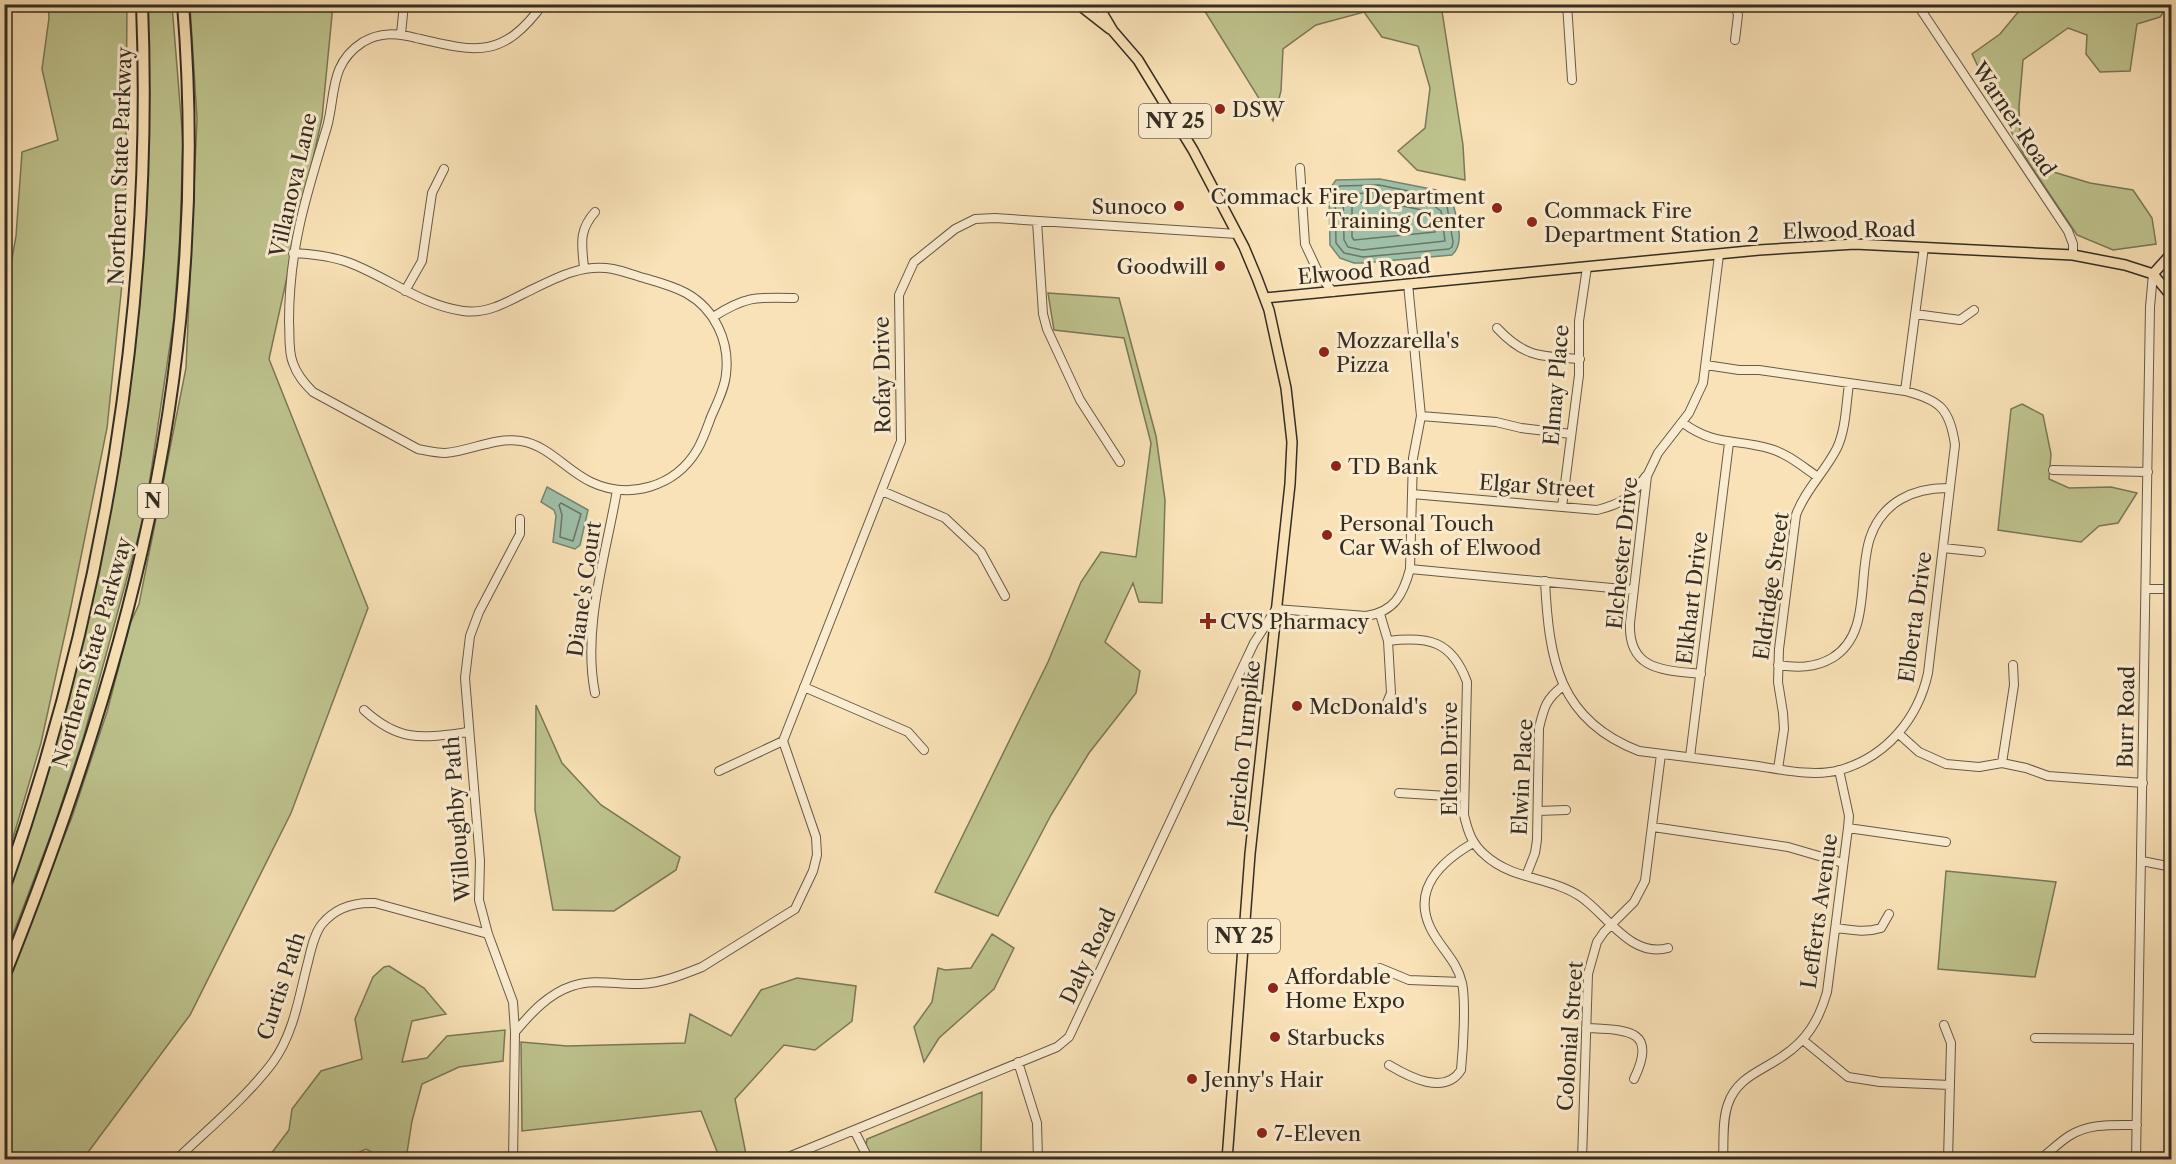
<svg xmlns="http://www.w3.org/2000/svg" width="2176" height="1164" font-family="'Libre Caslon Text',serif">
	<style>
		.green { fill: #bec38e; stroke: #7a7858; stroke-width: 1.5 }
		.water { fill: #9fbfa9; stroke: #758573; stroke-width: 1.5 }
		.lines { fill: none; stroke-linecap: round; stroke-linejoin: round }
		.shore { stroke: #6a7666; stroke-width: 1.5 }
		.minor-casing { stroke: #665a48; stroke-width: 10 }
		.major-casing { stroke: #352d23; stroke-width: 12 }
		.highway-casing { stroke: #352d23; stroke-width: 14 }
		.minor { stroke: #fbecd0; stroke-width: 8 }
		.major { stroke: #f9e2b7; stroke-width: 9 }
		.highway { stroke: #f9e2b7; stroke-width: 10 }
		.poi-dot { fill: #8f2418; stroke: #fbecd0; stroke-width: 2 }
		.labels { text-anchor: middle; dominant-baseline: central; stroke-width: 6; stroke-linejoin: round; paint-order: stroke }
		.shield { fill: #fbecd0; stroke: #706657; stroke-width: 1.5 }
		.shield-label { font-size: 20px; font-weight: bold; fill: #352d23 }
		.poi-label { font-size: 21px; fill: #352d23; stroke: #fbecd0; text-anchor: start }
		.street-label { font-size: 21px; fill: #352d23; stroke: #fbecd0 }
	</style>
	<rect width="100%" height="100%" fill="#f9e2b7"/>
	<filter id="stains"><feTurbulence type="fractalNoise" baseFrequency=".00333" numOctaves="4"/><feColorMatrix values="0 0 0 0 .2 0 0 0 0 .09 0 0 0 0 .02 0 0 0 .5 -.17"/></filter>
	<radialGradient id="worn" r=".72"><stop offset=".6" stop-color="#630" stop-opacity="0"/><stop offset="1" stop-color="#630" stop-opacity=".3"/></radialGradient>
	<path class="green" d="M48 5H127L125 255 107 428 70 611 41 743 5 865V298L16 236 22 152 58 140 42 69 49 18Z
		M146 5H172L183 141 180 234 174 318 145 512 83 739 52 832 5 955V896L72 678 136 314Z
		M190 5H333L322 118 269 359 368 608 291 813 190 1015 83 1159H5L4 985 72 817 107 712 130 624 139 604 186 368 197 119Z
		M1201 5H1441L1463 145 1465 180 1417 170 1398 151 1425 128 1430 88 1418 46 1382 37 1364 12 1316 25 1283 49 1281 91 1273 121Z
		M2024 5H2169L2160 17 2137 24 2130 71 2100 72 2086 54 2087 35 2068 28 2023 60 2019 107 2020 133 2047 170 2090 183 2133 190 2152 218 2156 244 2113 250 2077 235 2027 160 1996 104 1972 54 2000 34Z
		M1048 293 1119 298 1156 436 1165 500 1162 603 1139 602 1133 583 1105 642 1140 671 1136 693 1089 753 1051 815 998 916 935 892 1048 662 1081 582 1101 552 1136 557 1151 443 1124 338 1054 330Z
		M2022 404 2043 415 2051 454 2049 479 2069 488 2111 487 2137 493 2118 523 2099 526 2081 542 1998 530 2011 409Z
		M536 705 562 763 601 805 680 857 676 870 614 911 553 910 535 810Z
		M1946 871 2056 882 2035 977 1938 969Z
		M992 934 1014 948 994 989 939 1038 924 1062 914 1027 932 1002 938 968 945 970 971 968Z
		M389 966 424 988 446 1014 412 1021 402 1062 427 1058 447 1036 505 1030 503 1061 459 1067 422 1084 412 1121 406 1159H384L366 1149 344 1159H267L289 1130 292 1109 321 1071 362 1059 355 1019 373 977 384 967Z
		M797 978 856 986 852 1021 815 1050 784 1045 735 1099 747 1159H720L701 1111 522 1131 521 1042 567 1046 685 1043 690 1014 731 1036 761 990Z
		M982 1092 981 1159 863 1160 867 1139Z"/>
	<path class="water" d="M1380 179 1436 190 1453 203C1456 218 1466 243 1452 255L1363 263H1354L1340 258 1330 245 1329 190 1336 180Z
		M547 487 588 510 580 545 575 549 553 542 556 516 554 510 541 502Z"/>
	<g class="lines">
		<path class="shore" d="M1379 185 1433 196 1447 206 1453 242 1452 247 1449 249 1363 257 1344 253 1336 243 1335 191 1340 186Z
			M1378 192 1430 203 1441 211 1445 241 1362 250 1348 247 1344 240 1343 195Z
			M1378 201 1427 211 1433 216 1435 232 1354 240 1352 237V203Z
			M561 503 581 514 573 541 560 537 562 515 559 505Z"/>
		<defs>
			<path id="minor" d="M1567 4 1572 80
				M1735 4 1738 15 1735 40
				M1917 4 2068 231 2073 244V255
				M401 34 404 4
				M1300 168 1305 244 1320 276 1333 292
				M1037 221 1043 314 1047 329 1080 400 1120 462
				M293 253C313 254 332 256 350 263 389 278 421 305 463 311 485 314 504 304 523 294 552 280 580 263 613 269 623 271 634 275 644 278 658 282 673 286 686 293 715 309 730 342 726 374 725 388 717 403 711 417 707 428 703 440 697 450 675 487 629 500 591 482 567 471 548 445 521 441 494 437 471 451 445 453 436 453 428 451 418 449L313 392C304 383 297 375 293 363 288 351 290 335 289 322 289 248 306 196 327 127 336 94 329 64 363 42 380 32 397 33 416 38 476 52 502 60 543 4
				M584 268C582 245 578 231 595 212
				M405 291 422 261 432 193 444 169
				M1915 314 1960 320 1974 310
				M713 317C746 296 756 297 794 298
				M1497 328C1525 358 1541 356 1580 359
				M1905 391 1924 247
				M1421 416 1496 422 1521 428 1571 434
				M1683 423C1716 447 1735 438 1771 449 1788 454 1803 467 1818 477
				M2053 470 2148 472
				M882 491 945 518 981 552 1005 596
				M1412 494 1597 510C1622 504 1631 497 1646 476
				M1562 507 1579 375V321L1587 267
				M1943 548 1981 552
				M1410 569 1633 590
				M1545 581C1549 659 1558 720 1639 751 1679 756 1718 761 1758 766 1783 770 1815 777 1840 770 1886 757 1918 719 1928 673L1955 445C1950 409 1940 400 1905 391L1759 370H1739L1706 365
				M2147 589H2172
				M1380 614 1388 641 1391 693 1384 710
				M1388 641C1429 636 1452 641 1467 682L1464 815C1468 832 1472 844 1485 855 1512 880 1552 877 1581 897 1608 916 1631 958 1668 948
				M1778 665C1797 668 1815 668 1832 658 1872 634 1857 577 1870 538 1882 502 1914 487 1950 488
				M1701 674C1664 670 1628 671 1630 623L1647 476 1658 453 1689 413 1703 383 1719 255
				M804 687 908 732 924 750
				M595 693C582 628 606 555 617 490
				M364 710C400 743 423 738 468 732
				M1899 734 1919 752 1946 764 1979 767 2002 763 2026 768 2048 776 2143 783
				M1690 757 1729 443
				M2002 763 2014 685 2013 665
				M1778 769 1784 729 1783 713 1778 682 1779 649 1796 515C1805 490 1825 472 1837 448 1846 429 1846 404 1849 384
				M719 771 783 741
				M1399 793 1464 797
				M1538 811 1566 810
				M1653 827 1788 847 1843 863
				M1848 828 1946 842
				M2142 861 2172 867
				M1526 876 1535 853 1537 840 1539 728C1544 707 1546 699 1563 686
				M1836 928C1852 930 1865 933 1881 928L1889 914
				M1380 968 1409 980 1461 982
				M1944 1025 1951 1043 1948 1160
				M1586 1028C1625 1030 1659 1028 1634 1079
				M515 1032C531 1013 548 994 572 986 594 978 618 985 640 984 662 983 682 975 702 967L795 909 813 871 817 855 816 837 783 741 901 441 899 295 914 262 955 229 975 219 995 218 1237 234
				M2035 1038 2138 1039
				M1803 1040 1848 1077 1880 1082 1950 1085
				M1018 1062 1037 1123 1038 1160
				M1389 1065C1409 1077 1445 1096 1461 1070 1463 1050 1466 1002 1462 983 1457 960 1439 947 1430 927 1412 888 1442 861 1473 843
				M854 1130 869 1160
				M176 1160C209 1128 246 1098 273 1062 294 1033 299 996 308 962 311 950 314 934 322 924 336 907 355 902 375 903L488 934
				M513 1160 515 1032 513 1002 488 934 479 900 480 861 465 678 470 636 479 612 520 534V519
				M781 1160 1057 1047 1069 1037 1245 662 1254 643 1276 609 1366 616C1394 612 1403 595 1410 569L1413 458 1421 416 1408 284
				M1582 1160 1588 974 1597 942 1604 932 1634 902 1645 881 1661 754
				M1723 1160C1724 1141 1722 1121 1728 1104 1737 1077 1762 1071 1783 1056 1807 1040 1819 1020 1827 992L1848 828 1849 816 1839 770
				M2039 1160C2049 1153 2058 1143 2069 1136 2089 1123 2113 1125 2137 1125
				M2136 1160 2150 307 2153 274"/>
			<path id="major" d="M1078 4 1110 29
				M1097 4 1113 31 1138 60 1193 150 1244 247 1257 278 1269 310 1286 388 1292 442 1290 484 1250 854 1227 1160
				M2153 274 2172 253
				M1265 298 1759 250 1855 244 2073 255 2125 265 2153 274 2172 297"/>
			<path id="highway" d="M4 889C104 606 154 305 142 4
				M4 977C63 830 115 678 148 523 185 353 197 177 183 4"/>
		</defs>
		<use href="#minor" class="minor-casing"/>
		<use href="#major" class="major-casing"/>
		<use href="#highway" class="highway-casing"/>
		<use href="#minor" class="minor"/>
		<use href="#major" class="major"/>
		<use href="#highway" class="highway"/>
	</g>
	<g class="poi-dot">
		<circle cx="1220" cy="109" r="6"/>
		<circle cx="1179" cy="206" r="6"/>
		<circle cx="1497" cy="208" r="6"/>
		<circle cx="1532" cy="222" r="6"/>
		<circle cx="1220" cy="266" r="6"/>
		<circle cx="1324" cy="352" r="6"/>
		<circle cx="1336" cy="466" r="6"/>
		<circle cx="1327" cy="535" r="6"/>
		<path d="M1205 612h6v6h6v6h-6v6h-6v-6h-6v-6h6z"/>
		<circle cx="1297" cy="706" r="6"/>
		<circle cx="1273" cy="988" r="6"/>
		<circle cx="1275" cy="1037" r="6"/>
		<circle cx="1192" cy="1079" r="6"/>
		<circle cx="1262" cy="1133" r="6"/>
	</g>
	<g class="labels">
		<g class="shield">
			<rect x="1139" y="104" width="72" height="34" rx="4.5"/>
			<rect x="138" y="484" width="30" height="34" rx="4.5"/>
			<rect x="1208" y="919" width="72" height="34" rx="4.5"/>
		</g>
		<g class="shield-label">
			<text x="1175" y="121">NY 25</text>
			<text x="153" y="501">N</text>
			<text x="1244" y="936">NY 25</text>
		</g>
		<g class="poi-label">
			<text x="1232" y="109">DSW</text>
			<text x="1485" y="196" text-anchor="end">Commack Fire Department<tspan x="1485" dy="24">Training Center</tspan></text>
			<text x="1167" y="206" text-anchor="end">Sunoco</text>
			<text x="1544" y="210">Commack Fire<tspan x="1544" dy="24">Department Station 2</tspan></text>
			<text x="1208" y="266" text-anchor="end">Goodwill</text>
			<text x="1336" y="340">Mozzarella's<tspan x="1336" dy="24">Pizza</tspan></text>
			<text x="1348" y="466">TD Bank</text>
			<text x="1339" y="523">Personal Touch<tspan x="1339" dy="24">Car Wash of Elwood</tspan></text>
			<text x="1220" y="621">CVS Pharmacy</text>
			<text x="1309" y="706">McDonald's</text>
			<text x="1285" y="976">Affordable<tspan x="1285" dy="24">Home Expo</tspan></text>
			<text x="1287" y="1037">Starbucks</text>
			<text x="1204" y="1079">Jenny's Hair</text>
			<text x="1274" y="1133">7-Eleven</text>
		</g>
		<g class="street-label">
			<text transform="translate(2014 119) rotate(56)">Warner Road</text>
			<text transform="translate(120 166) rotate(-88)">Northern State Parkway</text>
			<text transform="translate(293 185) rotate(-77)">Villanova Lane</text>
			<text transform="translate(1849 230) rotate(-1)">Elwood Road</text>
			<text transform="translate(1364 271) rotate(-5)">Elwood Road</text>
			<text transform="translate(882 375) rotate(-91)">Rofay Drive</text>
			<text transform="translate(1556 385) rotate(-85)">Elmay Place</text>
			<text transform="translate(1537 486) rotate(4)">Elgar Street</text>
			<text transform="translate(1622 553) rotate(-84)">Elchester Drive</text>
			<text transform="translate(1771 586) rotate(-82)">Eldridge Street</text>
			<text transform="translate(584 589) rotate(-82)">Diane's Court</text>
			<text transform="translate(1692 598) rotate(-83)">Elkhart Drive</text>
			<text transform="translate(1915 617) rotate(-82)">Elberta Drive</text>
			<text transform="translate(92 652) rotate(-74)">Northern State Parkway</text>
			<text transform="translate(2126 717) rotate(-89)">Burr Road</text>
			<text transform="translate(1244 744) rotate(-84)">Jericho Turnpike</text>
			<text transform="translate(1449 759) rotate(-90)">Elton Drive</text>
			<text transform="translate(1522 777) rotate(-87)">Elwin Place</text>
			<text transform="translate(457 819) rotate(-94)">Willoughby Path</text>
			<text transform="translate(1819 911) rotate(-82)">Lefferts Avenue</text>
			<text transform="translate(1088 956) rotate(-65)">Daly Road</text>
			<text transform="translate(281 986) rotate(-72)">Curtis Path</text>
			<text transform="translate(1570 1036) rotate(-86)">Colonial Street</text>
		</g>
	</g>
	<rect width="2176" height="1164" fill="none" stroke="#f9e2b7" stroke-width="24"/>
	<rect x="6" y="6" width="2164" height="1152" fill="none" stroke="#352d23" stroke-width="3"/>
	<rect x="12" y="12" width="2152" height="1140" fill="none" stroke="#352d23" stroke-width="1.5"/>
	<rect width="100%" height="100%" filter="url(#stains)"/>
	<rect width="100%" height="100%" fill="url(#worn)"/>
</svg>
